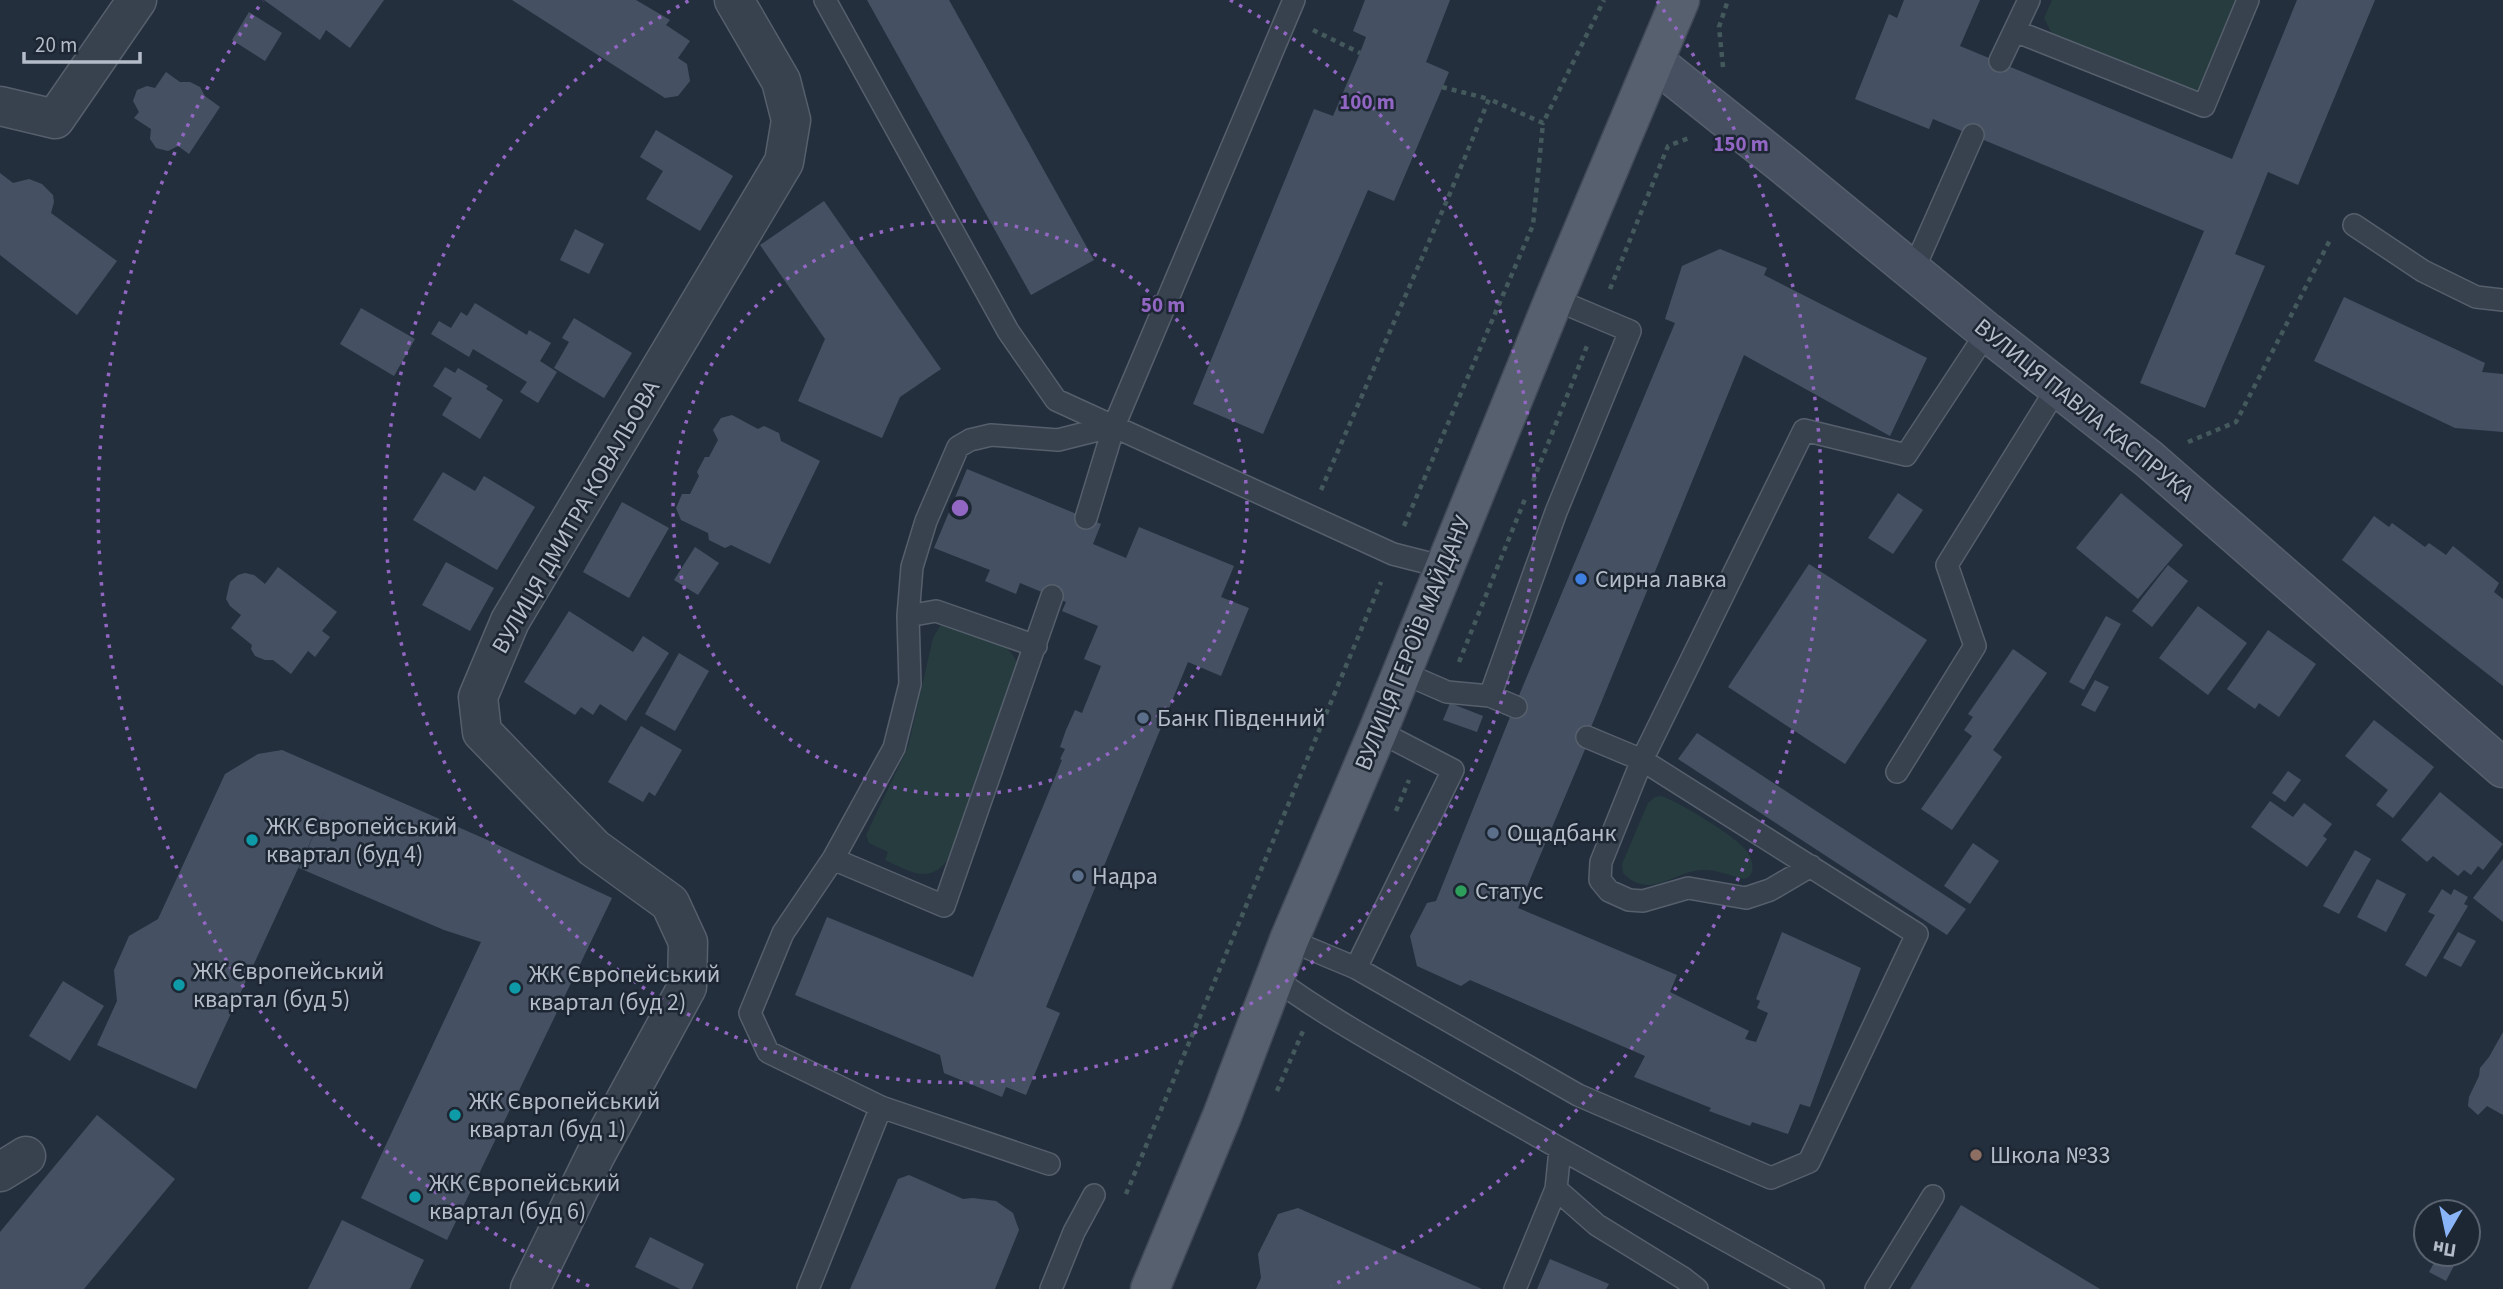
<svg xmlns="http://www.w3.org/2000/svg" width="2503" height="1289" font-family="'Source Sans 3',sans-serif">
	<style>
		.green { fill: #263c3f }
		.building { fill: #455162 }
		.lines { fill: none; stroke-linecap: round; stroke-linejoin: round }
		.lane-casing { stroke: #565f6c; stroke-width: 24 }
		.street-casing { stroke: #565f6c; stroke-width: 41 }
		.secondary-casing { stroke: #565f6c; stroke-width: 41 }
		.primary-casing { stroke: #414a57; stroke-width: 41 }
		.path { stroke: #44595c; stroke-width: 4.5; stroke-dasharray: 5 5; stroke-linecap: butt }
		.lane { stroke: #38414e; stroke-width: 21 }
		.street { stroke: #38414e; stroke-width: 38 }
		.secondary { stroke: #465061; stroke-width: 38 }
		.primary { stroke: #56606e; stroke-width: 38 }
		.ring { fill: none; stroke: #9266c3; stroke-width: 3.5; stroke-dasharray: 3.5 7 }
		.shop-dot { fill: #3f7fe0; stroke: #1d2633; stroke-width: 2.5 }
		.service-dot { fill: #5c6f8a; stroke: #1d2633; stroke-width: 2.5 }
		.culture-dot { fill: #0f9aa8; stroke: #1d2633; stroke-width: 2.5 }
		.leisure-dot { fill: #2e9e5b; stroke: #1d2633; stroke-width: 2.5 }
		.education-dot { fill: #8d6e63; stroke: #1d2633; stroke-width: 2.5 }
		.labels { text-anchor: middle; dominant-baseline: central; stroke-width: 5; stroke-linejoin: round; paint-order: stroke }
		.street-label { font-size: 24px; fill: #b4bcc9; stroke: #1d2633 }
		.poi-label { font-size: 24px; fill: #b4bcc9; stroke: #1d2633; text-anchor: start }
		.centre { fill: #9266c3; stroke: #1d2633; stroke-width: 3.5 }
		.ring-label { font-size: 21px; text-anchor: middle; font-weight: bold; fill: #9266c3; stroke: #1d2633; stroke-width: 5; stroke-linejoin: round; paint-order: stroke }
	</style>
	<rect width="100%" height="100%" fill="#242f3e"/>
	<path class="green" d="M2052 0H2236L2197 94 2053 36 2044 18Z
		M947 624C971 632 1012 638 1018 667L950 856C931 886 911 872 885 860L888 852 869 843 866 835 908 747 933 638 940 626Z
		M1661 796C1678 801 1735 836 1746 850 1752 858 1755 868 1750 876L1745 879C1730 876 1717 869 1701 870 1671 873 1650 900 1623 873L1622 864 1648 803 1655 797Z"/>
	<path class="building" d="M264 0H384L350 48 326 30 320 40Z
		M512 0H636L670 20 666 25 690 41 678 58 687 64 690 81 678 96 665 98Z
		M867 0H949L1094 260 1031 295Z
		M1365 0H1450L1426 62 1449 72 1394 201 1368 190 1263 434 1193 404 1314 109 1333 116 1360 53 1366 37 1353 31Z
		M1904 0H1980L1960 46 2232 159 2297 0H2375L2298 185 2268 172 2235 254 2265 266 2205 408 2140 383 2204 231 1933 119 1929 129 1855 99 1889 14 1897 18Z
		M249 12 282 33 265 61 232 40Z
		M166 72 180 82H190L200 87 205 96 220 107 189 154 178 146 168 151 156 148 150 139 151 129 134 118 139 112 133 101 137 90 147 86 155 88Z
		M656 130 733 176 700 231 646 199 663 171 640 157Z
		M0 173 13 183 29 179 42 184 53 195 54 202 51 213 117 261 77 315 0 255Z
		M824 201 941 369 900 397 882 438 798 401 825 339 760 245Z
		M575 229 604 244 589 274 560 260Z
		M1720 249 1767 268 1764 275 1927 358 1890 436 1744 355 1587 737 1586 747 1518 908 1677 975 1670 992 1749 1031 1745 1039 1756 1042 1768 1013 1757 1008 1760 1001 1756 999 1782 932 1861 968 1810 1107 1800 1104 1788 1134 1752 1122 1750 1126 1709 1111 1711 1108 1634 1077 1645 1056 1470 980 1461 986 1417 966 1410 936 1427 903 1436 901 1510 717 1675 323 1665 319 1682 266Z
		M2344 297 2485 363 2482 372 2503 374V432L2455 428 2314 361Z
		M475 303 527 335 529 330 551 343 540 361 557 372 538 403 520 392 527 382 473 349 469 357 431 334 439 321 451 328 461 312 467 316Z
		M361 308 415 339 394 376 340 344Z
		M574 318 632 353 604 398 554 368 569 342 562 338Z
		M445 367 455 373 458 368 488 386 486 389 503 400 480 439 442 415 452 398 433 386Z
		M732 415 758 429 764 426 779 433 781 441 820 461 770 564 731 545 725 548 709 540 708 533 681 520 676 508 682 494H690L699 476 697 472 705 457H709L718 440 713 430 721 418Z
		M967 469 1101 524 1093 544 1126 558 1139 527 1234 566 1221 597 1249 608 1221 676 1188 662 1046 1007 1060 1013 1026 1095 1006 1087 1002 1097 944 1073 940 1055 795 995 827 917 973 977 1062 760 1060 759 1065 749 1060 747 1066 730 1075 710 1082 713 1101 666 1084 659 1098 626 1062 611 1066 602 1020 583 1016 594 985 581 990 570 934 548Z
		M443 472 475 491 484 476 535 507 497 570 413 520Z
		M1898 493 1923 510 1893 554 1868 538Z
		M2121 493 2183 545 2138 599 2076 548Z
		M622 502 669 528 629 598 583 572Z
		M2374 516 2389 527 2392 523 2425 547 2429 543 2446 555 2453 546 2499 583 2494 592 2503 599V686L2342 560Z
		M695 547 719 563 698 595 674 580Z
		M446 562 494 588 470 631 422 605Z
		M1809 564 1927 640 1845 764 1728 687Z
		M2168 565 2188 581 2152 627 2132 611Z
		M278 567 337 612 322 631 330 637 315 657 308 651 291 674 273 660H265L255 656 251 649 252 645 231 628 241 615 230 606 226 599 230 582 238 575 245 573 254 575 265 584Z
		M2198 606 2247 643 2208 695 2159 658Z
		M569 611 633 652 643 636 669 653 626 721 600 704 593 715 581 707 575 715 524 682Z
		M2106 616 2121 624 2084 690 2069 682Z
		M2268 630 2316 664 2279 717 2259 703 2255 709 2227 689Z
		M2013 649 2047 673 1993 750 2002 757 1952 830 1921 809 1972 736 1964 730 1973 717 1968 714Z
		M679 653 709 671 675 731 645 714Z
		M2095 680 2109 687 2095 712 2081 705Z
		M1450 703 1483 716 1477 732 1443 720Z
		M2374 720 2434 767 2393 818 2376 805 2388 790 2345 756Z
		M641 726 682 750 655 796 649 792 643 802 608 782Z
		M1697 733 1966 909 1947 935 1678 759Z
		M282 750 483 838 612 898 447 1240 361 1198 481 942 444 930 299 868 326 808 196 1089 97 1045 117 1001 114 970 129 936 158 919 225 774 258 754Z
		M2288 771 2301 780 2285 802 2272 793Z
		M2440 792 2503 844 2483 870 2478 866 2471 875 2464 870 2458 876 2433 856 2427 862 2401 840Z
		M2270 801 2293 817 2304 803 2332 824 2323 836 2327 839 2307 867 2251 827Z
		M1973 843 1999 861 1970 904 1944 886Z
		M2355 850 2371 859 2339 914 2323 906Z
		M2503 859V922L2473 898Z
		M2377 879 2406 894 2386 932 2357 917Z
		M2442 889 2451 895 2454 889 2468 897 2464 904 2468 906 2426 977 2405 965 2435 915 2428 912Z
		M2458 932 2476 941 2461 967 2443 958Z
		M63 981 104 1006 70 1061 29 1036Z
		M2503 1032V1115L2487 1106 2478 1115 2468 1106 2469 1097 2479 1076 2480 1068 2489 1057Z
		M97 1115 175 1179 84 1289H0V1232Z
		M909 1175 963 1199 973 1198 996 1201 1013 1213 1019 1230 995 1289H850L898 1179Z
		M1961 1205 2085 1280 2100 1289H1910Z
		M1298 1208 1425 1264 1482 1289H1256L1261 1278 1258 1254 1278 1214Z
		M342 1220 424 1260 410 1289H308Z
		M650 1237 704 1264 692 1289H680L635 1267Z
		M2439 1254H2460L2446 1281 2429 1272Z
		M1550 1259 1609 1284 1606 1289H1537Z"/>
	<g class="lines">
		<defs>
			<path id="lane" d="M825 0 1008 331 1056 400 1393 554 1444 567
				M2015 31 2204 106 2248 0
				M2000 61 2029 0
				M2354 225 2423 271 2476 297 2503 300
				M1913 271 1973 135
				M1086 518 1114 426 1294 0
				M908 616 912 567 926 521 958 447 970 440 991 435 1058 440 1114 426
				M1036 646 936 611 908 616 910 684 894 748 833 859 944 906 1052 596
				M1401 672 1447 692 1490 696 1516 707
				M1490 696 1556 512 1630 331 1554 299
				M1897 772 1975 646 1947 565 2057 388
				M833 859 783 933 750 1013 768 1052 881 1107 1049 1164
				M1811 866 1770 890 1746 898 1688 888 1643 901 1629 900 1609 891 1600 880 1601 862 1642 760 1804 430 1906 455 1987 332
				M1289 940 1356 968 1578 1095 1771 1178 1809 1162 1917 934 1642 760 1587 737
				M1356 968 1453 770 1378 731
				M1274 978C1331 1020 1394 1053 1455 1089 1573 1157 1694 1222 1813 1289
				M1560 1150 1556 1189 1597 1225 1683 1278 1697 1289
				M808 1289 881 1107
				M1051 1289 1074 1232 1094 1195
				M1515 1289 1556 1189
				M1876 1289 1933 1196"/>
			<path id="street" d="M0 106 55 119 137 0
				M0 1172 26 1156
				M530 1289 595 1156 687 987 688 942 670 903 594 848 482 732 478 697 510 621 784 162 791 120 781 81 734 0"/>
			<path id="secondary" d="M1655 62 1785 166 1987 332 2149 459 2503 768"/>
			<path id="primary" d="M1150 1289 1222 1116 1289 940 1378 731 1554 299 1680 0"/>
		</defs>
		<use href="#lane" class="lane-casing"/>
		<use href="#street" class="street-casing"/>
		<use href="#secondary" class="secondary-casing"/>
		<use href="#primary" class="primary-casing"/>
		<path class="path" d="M1313 30 1360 53
			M1723 67 1719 27 1728 0
			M1442 87 1489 99
			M1610 289 1668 146 1689 138
			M2188 442 2236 422 2330 240
			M1533 481 1587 346
			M1321 490 1451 191 1489 99 1543 123 1604 0
			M1404 526 1533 225 1543 123
			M1459 662 1525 499
			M1396 811 1409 780
			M1277 1091 1303 1031
			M1126 1194 1381 582"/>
		<use href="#lane" class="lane"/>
		<use href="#street" class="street"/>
		<use href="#secondary" class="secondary"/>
		<use href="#primary" class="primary"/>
	</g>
	<g class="ring">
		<circle cx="960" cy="508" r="287"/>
		<path d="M1230 0A575 575 0 1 1 690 0"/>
		<path d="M589 1286A862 862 0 0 1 263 1M1657 1A862 862 0 0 1 1331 1286"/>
	</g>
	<circle class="shop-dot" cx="1581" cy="579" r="7"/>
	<g class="service-dot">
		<circle cx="1143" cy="718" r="7"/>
		<circle cx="1493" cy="833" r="7"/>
		<circle cx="1078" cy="876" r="7"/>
	</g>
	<g class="culture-dot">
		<circle cx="252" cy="840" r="7"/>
		<circle cx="179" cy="985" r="7"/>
		<circle cx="515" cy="988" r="7"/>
		<circle cx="455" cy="1115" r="7"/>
		<circle cx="415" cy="1197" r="7"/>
	</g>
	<circle class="leisure-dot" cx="1461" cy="891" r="7"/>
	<circle class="education-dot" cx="1976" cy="1155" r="7"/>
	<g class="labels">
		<g class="street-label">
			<text transform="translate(2084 410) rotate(39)">ВУЛИЦЯ ПАВЛА КАСПРУКА</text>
			<text transform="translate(576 517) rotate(-60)">ВУЛИЦЯ ДМИТРА КОВАЛЬОВА</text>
			<text transform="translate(1413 643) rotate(-68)">ВУЛИЦЯ ГЕРОЇВ МАЙДАНУ</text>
		</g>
		<g class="poi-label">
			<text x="1595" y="579">Сирна лавка</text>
			<text x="1157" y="718">Банк Південний</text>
			<text x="266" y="826">ЖК Європейський<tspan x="266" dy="28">квартал (буд 4)</tspan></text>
			<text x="1507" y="833">Ощадбанк</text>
			<text x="1092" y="876">Надра</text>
			<text x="1475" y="891">Статус</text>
			<text x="193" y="971">ЖК Європейський<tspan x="193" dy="28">квартал (буд 5)</tspan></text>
			<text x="529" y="974">ЖК Європейський<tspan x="529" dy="28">квартал (буд 2)</tspan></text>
			<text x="469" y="1101">ЖК Європейський<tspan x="469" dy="28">квартал (буд 1)</tspan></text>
			<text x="1990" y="1155">Школа №33</text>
			<text x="429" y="1183">ЖК Європейський<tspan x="429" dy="28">квартал (буд 6)</tspan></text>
		</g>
	</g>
	<circle cx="960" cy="508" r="10" class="centre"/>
	<g class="ring-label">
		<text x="1367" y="109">100 m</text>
		<text x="1741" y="151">150 m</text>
		<text x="1163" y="312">50 m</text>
	</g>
	<g transform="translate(2447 1233) rotate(189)"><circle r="33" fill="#1d2633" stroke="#59626f" stroke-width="2"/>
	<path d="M0-5L12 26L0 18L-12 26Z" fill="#8ab4f8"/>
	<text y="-10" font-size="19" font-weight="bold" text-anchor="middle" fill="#b4bcc9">Пн</text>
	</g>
	<path d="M24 52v10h116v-10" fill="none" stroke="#b4bcc9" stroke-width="3.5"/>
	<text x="35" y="52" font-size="21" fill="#b4bcc9" stroke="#1d2633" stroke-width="5" paint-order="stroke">20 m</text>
</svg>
